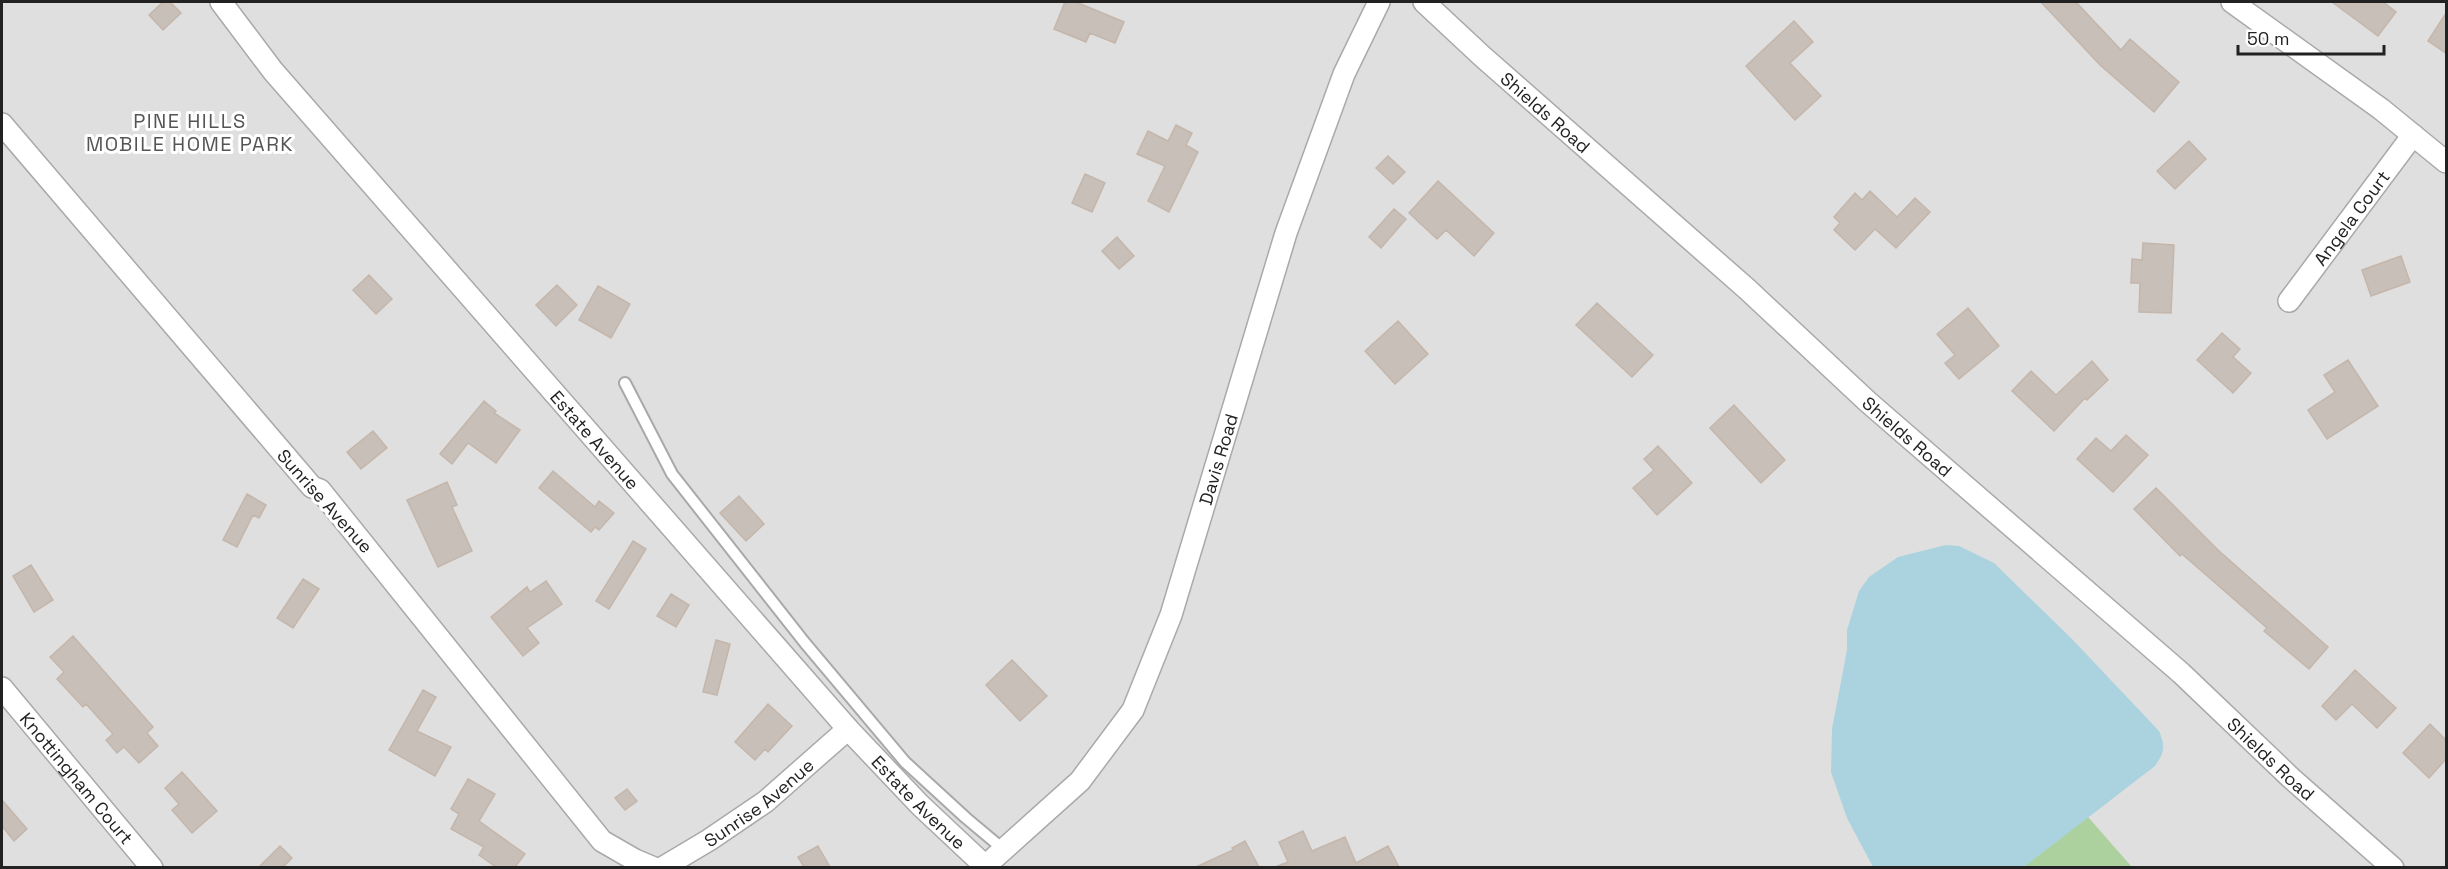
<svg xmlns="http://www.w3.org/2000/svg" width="2448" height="869" font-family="'Space Grotesk',sans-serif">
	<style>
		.residential { fill: #e0dfdf }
		.forest { fill: #add19e }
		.water { fill: #aad3df }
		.building { fill: #c7bfb8; stroke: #c4b6ab; stroke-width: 1.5 }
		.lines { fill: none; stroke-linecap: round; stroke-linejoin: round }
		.lane-casing { stroke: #a9a9a9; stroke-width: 14 }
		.street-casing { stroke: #a9a9a9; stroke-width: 24 }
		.lane { stroke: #fff; stroke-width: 10 }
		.street { stroke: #fff; stroke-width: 21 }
		.labels { text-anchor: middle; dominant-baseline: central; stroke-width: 6; stroke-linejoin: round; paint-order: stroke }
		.street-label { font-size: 18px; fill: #222; stroke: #fff }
		.neighbourhood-label { font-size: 20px; letter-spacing: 1.5px; fill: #555; stroke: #fff }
	</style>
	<rect width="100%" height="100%" fill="#f2efe9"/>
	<path class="residential" d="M2 2H2446V867H2132L2075 802 2000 868H2Z"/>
	<path class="forest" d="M2075 802 2132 867 2000 868Z"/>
	<path class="water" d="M1946 545 1959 546 1994 563 2072 639 2159 731C2166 747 2164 753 2155 766L2024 867H1873L1847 818 1831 772 1832 729 1847 650V630L1859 591 1869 577 1898 557Z"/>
	<path class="building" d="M163 2H170L181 13 163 30 149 15Z
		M1065 2H1076L1124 22 1115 43 1090 33 1086 42 1054 29Z
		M2041 2H2076L2121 50 2130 39 2179 82 2154 112 2100 65Z
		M2332 2H2383L2396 12 2378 36Z
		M2446 13V53L2428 41Z
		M1794 21 1813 42 1790 63 1821 96 1795 120 1746 66Z
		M1176 125 1192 133 1186 145 1198 152 1169 212 1148 201 1165 166 1137 154 1148 131 1168 141Z
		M2189 141 2206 159 2175 189 2157 171Z
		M1388 156 1405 172 1393 184 1376 168Z
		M1085 174 1105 183 1092 212 1072 203Z
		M1438 181 1494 233 1474 256 1446 230 1437 239 1409 213Z
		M1870 191 1897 217 1915 198 1930 212 1896 248 1875 229 1855 250 1834 230 1840 223 1834 217 1855 193 1862 200Z
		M1394 209 1406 219 1381 248 1369 237Z
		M1117 237 1134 256 1119 269 1102 251Z
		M2143 243 2174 245 2171 313 2139 312 2140 283H2131L2132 259 2142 260Z
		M2401 256 2410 282 2371 296 2362 270Z
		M369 275 392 299 376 314 353 290Z
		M557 285 577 305 556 326 536 305Z
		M598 286 630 304 611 338 579 320Z
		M1597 303 1653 355 1632 377 1576 325Z
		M1968 308 1999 346 1959 379 1945 363 1955 355 1937 334Z
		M1398 321 1428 354 1395 384 1365 351Z
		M2222 333 2240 349 2233 357 2251 373 2233 393 2197 360Z
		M2348 360 2378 406 2327 439 2308 410 2335 392 2324 375Z
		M2092 361 2108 380 2087 400 2085 398 2054 431 2012 391 2031 371 2056 395Z
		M484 401 496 411 494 413 520 430 496 463 468 443 452 464 440 454Z
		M1734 405 1785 460 1761 483 1710 428Z
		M373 431 387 448 361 469 347 452Z
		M2126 435 2148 455 2113 492 2077 459 2096 438 2111 451Z
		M1658 446 1692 483 1657 515 1633 488 1654 470 1644 459Z
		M553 471 595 507 599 501 614 513 599 530 595 527 591 532 539 488Z
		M447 482 457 505 452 507 472 551 438 567 407 500Z
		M2156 488 2218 550 2328 647 2309 669 2264 631 2267 628 2182 554 2180 556 2134 509Z
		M247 494 266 505 259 518 253 515 237 547 223 540Z
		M739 496 764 524 746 541 720 513Z
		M633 541 646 549 609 609 596 601Z
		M31 565 53 600 34 612 13 576Z
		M303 579 319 589 293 628 277 618Z
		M546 581 562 604 527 628 539 643 523 656 491 617 527 587 530 592Z
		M671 594 689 605 676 627 657 616Z
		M73 636 153 727 147 733 158 746 139 763 124 747 117 753 106 740 113 734 86 704 83 707 57 679 64 672 50 657Z
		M716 640 730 644 717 695 703 692Z
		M1012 660 1047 696 1020 721 986 685Z
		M2355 670 2396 708 2377 728 2352 704 2336 720 2322 706Z
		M423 690 436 697 417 731 451 747 435 776 389 750Z
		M768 704 792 726 768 752 765 749 755 760 735 742Z
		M2430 724 2446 740V759L2429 778 2403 753Z
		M182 772 217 811 192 833 172 810 179 804 165 788Z
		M468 779 495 794 479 821 525 854 515 867H496L479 855 484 847 451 829 459 814 451 809Z
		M627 789 637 801 625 810 615 798Z
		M2 800 27 829 14 841 2 826Z
		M1303 831 1312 851 1345 837 1356 863 1388 846 1399 867H1275L1288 862 1279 842Z
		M1245 841 1259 867H1196L1233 850 1232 848Z
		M280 846 292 858 283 867H259Z
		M818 846 830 867H804L798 857Z"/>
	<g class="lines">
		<defs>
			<path id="lane" d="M625 383 672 474 805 643 905 762 966 818 1003 849"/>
			<g id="street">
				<path id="s1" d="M221 2 273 71 848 729 920 805 985 866"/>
				<path id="s2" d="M1424 2 1483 57 1747 289 1868 402 2181 673 2291 778 2393 868"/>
				<path d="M2232 2 2381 109 2446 162"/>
				<path d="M2 124 312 487 320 490 602 841 635 860 654 868"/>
				<path id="s3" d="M2289 301 2413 135"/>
				<path id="s4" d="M2 688 152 868"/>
				<path id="s5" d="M662 868 709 840 765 802 848 729"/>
				<path id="s6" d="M983 868 1080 781 1133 710 1171 615 1286 233 1344 74 1379 2"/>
			</g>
		</defs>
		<use href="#lane" class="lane-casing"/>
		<use href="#street" class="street-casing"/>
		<use href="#lane" class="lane"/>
		<use href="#street" class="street"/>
	</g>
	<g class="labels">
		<g class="street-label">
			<text stroke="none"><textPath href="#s2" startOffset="164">Shields Road</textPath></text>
			<text stroke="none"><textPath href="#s3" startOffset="104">Angela Court</textPath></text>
			<text stroke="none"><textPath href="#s2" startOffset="650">Shields Road</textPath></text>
			<text stroke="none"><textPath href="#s1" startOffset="576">Estate Avenue</textPath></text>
			<text stroke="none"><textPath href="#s6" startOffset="484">Davis Road</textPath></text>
			<text transform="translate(325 501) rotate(48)">Sunrise Avenue</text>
			<text stroke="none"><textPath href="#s2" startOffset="1136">Shields Road</textPath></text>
			<text stroke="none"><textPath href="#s4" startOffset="117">Knottingham Court</textPath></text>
			<text stroke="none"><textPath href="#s5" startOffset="117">Sunrise Avenue</textPath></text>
			<text stroke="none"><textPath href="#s1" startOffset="1062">Estate Avenue</textPath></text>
		</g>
		<g class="neighbourhood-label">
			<text x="190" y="121">PINE HILLS<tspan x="190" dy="23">MOBILE HOME PARK</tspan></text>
		</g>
	</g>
	<rect width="2448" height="869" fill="none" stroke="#222222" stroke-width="6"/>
	<path d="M2238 45v9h146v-9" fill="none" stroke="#222222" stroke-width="3"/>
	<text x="2247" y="45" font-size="18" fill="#222222" stroke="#ffffff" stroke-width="4.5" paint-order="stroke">50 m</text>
</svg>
